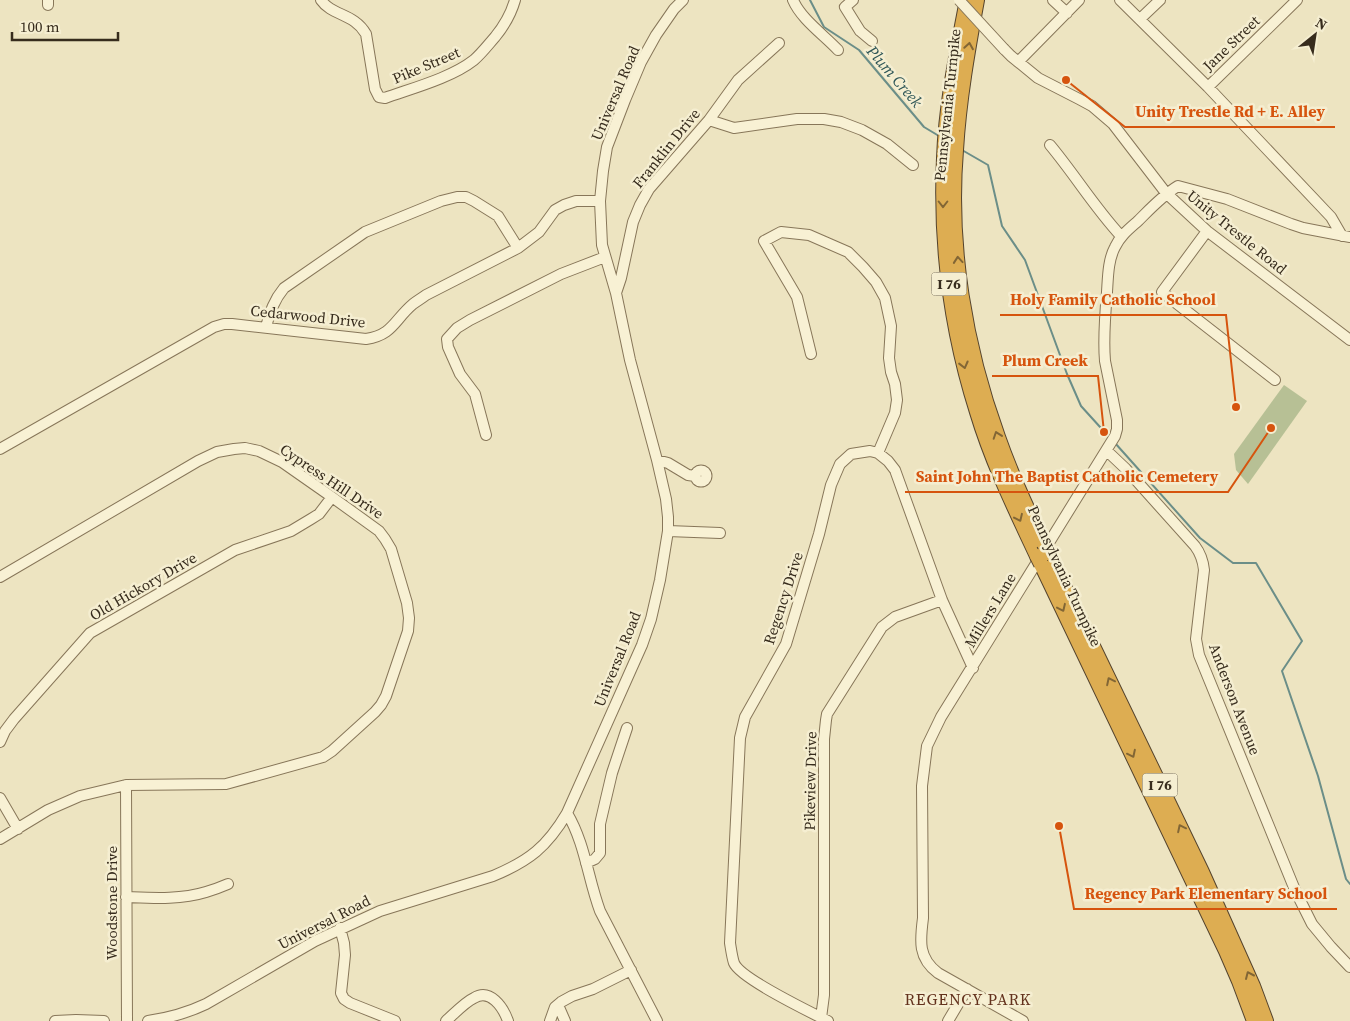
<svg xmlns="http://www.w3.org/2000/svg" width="1350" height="1021" font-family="'Source Serif 4',serif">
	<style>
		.cemetery { fill: #b7c095 }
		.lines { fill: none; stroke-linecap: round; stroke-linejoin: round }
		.stream { stroke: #6b8e88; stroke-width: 2 }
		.minor-casing { stroke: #877659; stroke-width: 12 }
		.highway-casing { stroke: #54432d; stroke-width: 16 }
		.minor { stroke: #f8f1d4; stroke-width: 10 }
		.highway { stroke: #ddad52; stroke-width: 14 }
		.minor-bridge-casing { stroke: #877659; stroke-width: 12; stroke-linecap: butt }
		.highway-bridge-casing { stroke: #54432d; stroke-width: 16; stroke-linecap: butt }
		.minor-bridge { stroke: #f8f1d4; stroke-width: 10 }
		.highway-bridge { stroke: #ddad52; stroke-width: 14 }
		.oneway { stroke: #826635 }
		.labels { text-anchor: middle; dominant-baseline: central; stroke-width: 5; stroke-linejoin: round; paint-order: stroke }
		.shield { fill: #f5eed1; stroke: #706653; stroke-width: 1 }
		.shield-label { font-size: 14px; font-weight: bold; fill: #372c1d }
		.street-label { font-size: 15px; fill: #372c1d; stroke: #f5eed1 }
		.water-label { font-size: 16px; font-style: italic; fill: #2d5556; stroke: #f5eed1 }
		.neighbourhood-label { font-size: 16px; letter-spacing: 1px; fill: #63321d; stroke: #f5eed1 }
		.leader { fill: none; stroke: #d6540e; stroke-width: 2 }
		.callout-dot { fill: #d6540e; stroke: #f5eed1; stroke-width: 2 }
		.callout-label { font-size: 16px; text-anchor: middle; font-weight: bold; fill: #d6540e; stroke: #f5eed1; stroke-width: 5; stroke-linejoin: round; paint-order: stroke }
	</style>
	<rect width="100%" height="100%" fill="#ede4c1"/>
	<path class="cemetery" d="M1284 385 1307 401 1248 484 1236 470 1234 454Z"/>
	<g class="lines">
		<path class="stream" d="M810 0 824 27 859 50 924 127 939 136
			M962 150 988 165 1002 226 1025 260 1067 374 1081 406 1110 438
			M1115 443 1200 538 1233 563H1256L1302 641 1282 671 1318 776 1346 879 1350 884"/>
		<defs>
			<path id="minor" d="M321 0C332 16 354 13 366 34L375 89 379 97 385 98C413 88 451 78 474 60 482 53 488 45 495 37 504 26 511 14 515 0
				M793 0C801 19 824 35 838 50
				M853 0 845 7 860 31 872 41
				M1053 0 1067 13
				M1120 0 1208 87 1331 217 1342 236
				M48 5V0
				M1140 19 1160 0
				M1004 49 1011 56 1038 78 1079 99 1092 106 1113 124 1166 193 1207 231 1350 340
				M1018 62 1079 0
				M1208 87 1297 0
				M709 120 734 128 797 119H824L841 122 862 130 887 144 913 165
				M1050 145C1075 175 1095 208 1121 236
				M1207 231 1162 292 1275 380
				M616 293 621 278 633 222 640 205 649 189 709 120 738 80 779 43
				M266 327C270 312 274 300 284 288L365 232 441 201 457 197H466L474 201 498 216 518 248
				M811 354 797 297 764 241 781 232 809 235 848 252 863 267 876 282 885 298 891 326 889 358 891 372 895 384 897 400 895 413 878 453
				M486 435 475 394 460 374 448 347 447 339 457 328 470 320 561 274 605 257
				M0 449 214 327 224 324H232L366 339C393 335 394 320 413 304 417 301 422 298 426 295L518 248 539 232 555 210 564 205 576 201H600
				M1107 451 1126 469 1195 546C1201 554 1203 560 1204 570L1196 639 1199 655 1295 890 1312 924 1331 947 1350 967
				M657 460 668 463 688 475 695 476
				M695.5 476a5.5 5.5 0 1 1 11 0a5.5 5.5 0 1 1-11 0Z
				M668 531 720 533
				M0 577 198 461 217 452 234 449 245 448 259 451 282 462 332 497 379 531 385 539 391 549 407 603 409 618 408 631 386 696 381 705 375 712 332 751 323 757 226 784 126 785 80 796 48 810 0 839
				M0 742 5 731 14 719 90 633 235 550 291 531 311 519 319 514 332 497
				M126 785 127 1021
				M0 798 18 829
				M567 813C585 843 588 879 600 911L657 1021
				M586 863 595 859 600 853V824L612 773 627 728
				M126 897C152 898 180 900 206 892 213 890 221 887 228 884
				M340 928 344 943 345 955 341 993 344 999 350 1003 395 1021
				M558 1005 565 1021
				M821 1018 824 995V739L826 720 827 714 882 627 895 617 942 600
				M55 1021 76 1020 104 1021
				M148 1021C169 1018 187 1013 206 1004L315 941 380 911 493 876C529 861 547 847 567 813L642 645 651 619 660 580 668 531V517L666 499 657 460 630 360 616 293 602 245 600 201 603 171 607 147 625 100 641 62 656 35 674 9 683 0
				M446 1021C454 1014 465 1002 474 998 490 988 503 1007 508 1021
				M550 1021 555 1007 561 1002 572 996 593 989 631 970
				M828 1021C810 1012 740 978 734 963 732 957 731 949 730 943L740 738 745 717 786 644 819 534 831 485 840 464 851 454 870 451 878 453 888 461 895 470 942 600 973 668
				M948 1021 967 989
				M1023 1021 938 973C918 958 920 941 923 918L922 786 927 746 941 717 1115 436 1117 429V420L1105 361C1103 338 1105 315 1107 292 1108 277 1108 260 1115 247 1120 236 1129 229 1138 221 1151 208 1163 195 1178 186L1227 199 1291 224 1303 228 1350 237"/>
			<path id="highway" d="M967 0C957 52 946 104 944 158 940 244 951 330 977 412 992 462 1015 509 1037 556
				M977 0C968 49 959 100 956 150 948 246 965 346 998 437 1011 474 1027 509 1044 544
				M1048 553 1202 872 1253 986 1266 1021
				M1041 564 1226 951 1239 981 1254 1021"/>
		</defs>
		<use href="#minor" class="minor-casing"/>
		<use href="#highway" class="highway-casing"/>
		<use href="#minor" class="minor"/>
		<use href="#highway" class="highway"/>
		<defs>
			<path id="minor-bridge" d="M959 0 1004 49"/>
			<path id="highway-bridge" d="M1044 544 1048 553
				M1037 556 1041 564"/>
		</defs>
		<use href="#minor-bridge" class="minor-bridge-casing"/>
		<use href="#highway-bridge" class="highway-bridge-casing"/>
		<use href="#minor-bridge" class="minor-bridge"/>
		<use href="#highway-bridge" class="highway-bridge"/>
	</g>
	<defs><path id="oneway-chevron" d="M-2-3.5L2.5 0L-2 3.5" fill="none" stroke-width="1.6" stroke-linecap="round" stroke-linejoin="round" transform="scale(1.25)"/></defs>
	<g class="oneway">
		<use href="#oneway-chevron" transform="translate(969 46) rotate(-81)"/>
		<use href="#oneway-chevron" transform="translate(943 204) rotate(90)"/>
		<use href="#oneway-chevron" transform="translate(958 260) rotate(-95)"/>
		<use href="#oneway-chevron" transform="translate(964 365) rotate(76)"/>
		<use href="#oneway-chevron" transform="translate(997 435) rotate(-109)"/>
		<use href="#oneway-chevron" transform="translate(1019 518) rotate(65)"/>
		<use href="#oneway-chevron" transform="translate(1062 608) rotate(65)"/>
		<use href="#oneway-chevron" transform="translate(1110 681) rotate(-116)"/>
		<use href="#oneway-chevron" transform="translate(1132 754) rotate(64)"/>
		<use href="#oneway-chevron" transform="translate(1181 828) rotate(-116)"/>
		<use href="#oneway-chevron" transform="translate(1249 975) rotate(-114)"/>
	</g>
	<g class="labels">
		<g class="shield">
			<rect x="931.5" y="272.5" width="35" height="23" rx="4"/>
			<rect x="1142.5" y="773.5" width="35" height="23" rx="4"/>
		</g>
		<g class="shield-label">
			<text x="949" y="284">I 76</text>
			<text x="1160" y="785">I 76</text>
		</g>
		<g class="street-label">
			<text transform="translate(1231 43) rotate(-44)">Jane Street</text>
			<text transform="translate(426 65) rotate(-23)">Pike Street</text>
			<text transform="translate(615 93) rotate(-67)">Universal Road</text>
			<text transform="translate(947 105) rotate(-84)">Pennsylvania Turnpike</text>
			<text transform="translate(666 148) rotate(-51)">Franklin Drive</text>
			<text transform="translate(1237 232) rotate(39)">Unity Trestle Road</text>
			<text transform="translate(308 316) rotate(6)">Cedarwood Drive</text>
			<text transform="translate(332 481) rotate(34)">Cypress Hill Drive</text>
			<text transform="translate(1065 576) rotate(65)">Pennsylvania Turnpike</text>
			<text transform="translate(143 586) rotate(-30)">Old Hickory Drive</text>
			<text transform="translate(783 598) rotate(-72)">Regency Drive</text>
			<text transform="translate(990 610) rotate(-59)">Millers Lane</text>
			<text transform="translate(617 659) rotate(-68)">Universal Road</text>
			<text transform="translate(1235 699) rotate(69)">Anderson Avenue</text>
			<text transform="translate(810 781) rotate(-89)">Pikeview Drive</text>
			<text transform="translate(111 903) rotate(-90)">Woodstone Drive</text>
			<text transform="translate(324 922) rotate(-27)">Universal Road</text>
		</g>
		<g class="water-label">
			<text transform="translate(895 76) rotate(49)">Plum Creek</text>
		</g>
		<g class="neighbourhood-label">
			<text x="968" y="999">REGENCY PARK</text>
		</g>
	</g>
	<path class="leader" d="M1066 80L1125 127H1335M1236 407L1226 315H1000M1104 432L1098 376H992M1271 428L1228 492H905M1059 826L1074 909H1337"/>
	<g class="callout-dot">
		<circle cx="1066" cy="80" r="5"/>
		<circle cx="1236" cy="407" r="5"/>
		<circle cx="1104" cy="432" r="5"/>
		<circle cx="1271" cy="428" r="5"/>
		<circle cx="1059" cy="826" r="5"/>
	</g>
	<g class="callout-label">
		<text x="1230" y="117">Unity Trestle Rd + E. Alley</text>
		<text x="1113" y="305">Holy Family Catholic School</text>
		<text x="1045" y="366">Plum Creek</text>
		<text x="1067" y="482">Saint John The Baptist Catholic Cemetery</text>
		<text x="1206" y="899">Regency Park Elementary School</text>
	</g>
	<g transform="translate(1315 35) rotate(30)" stroke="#f5eed1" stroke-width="4" paint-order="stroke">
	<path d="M0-4L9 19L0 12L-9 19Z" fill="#372c1d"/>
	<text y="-8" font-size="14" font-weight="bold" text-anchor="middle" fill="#372c1d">N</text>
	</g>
	<path d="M12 32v8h106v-8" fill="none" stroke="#372c1d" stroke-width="2.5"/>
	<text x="20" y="32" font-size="15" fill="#372c1d" stroke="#f5eed1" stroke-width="4" paint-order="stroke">100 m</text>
</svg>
